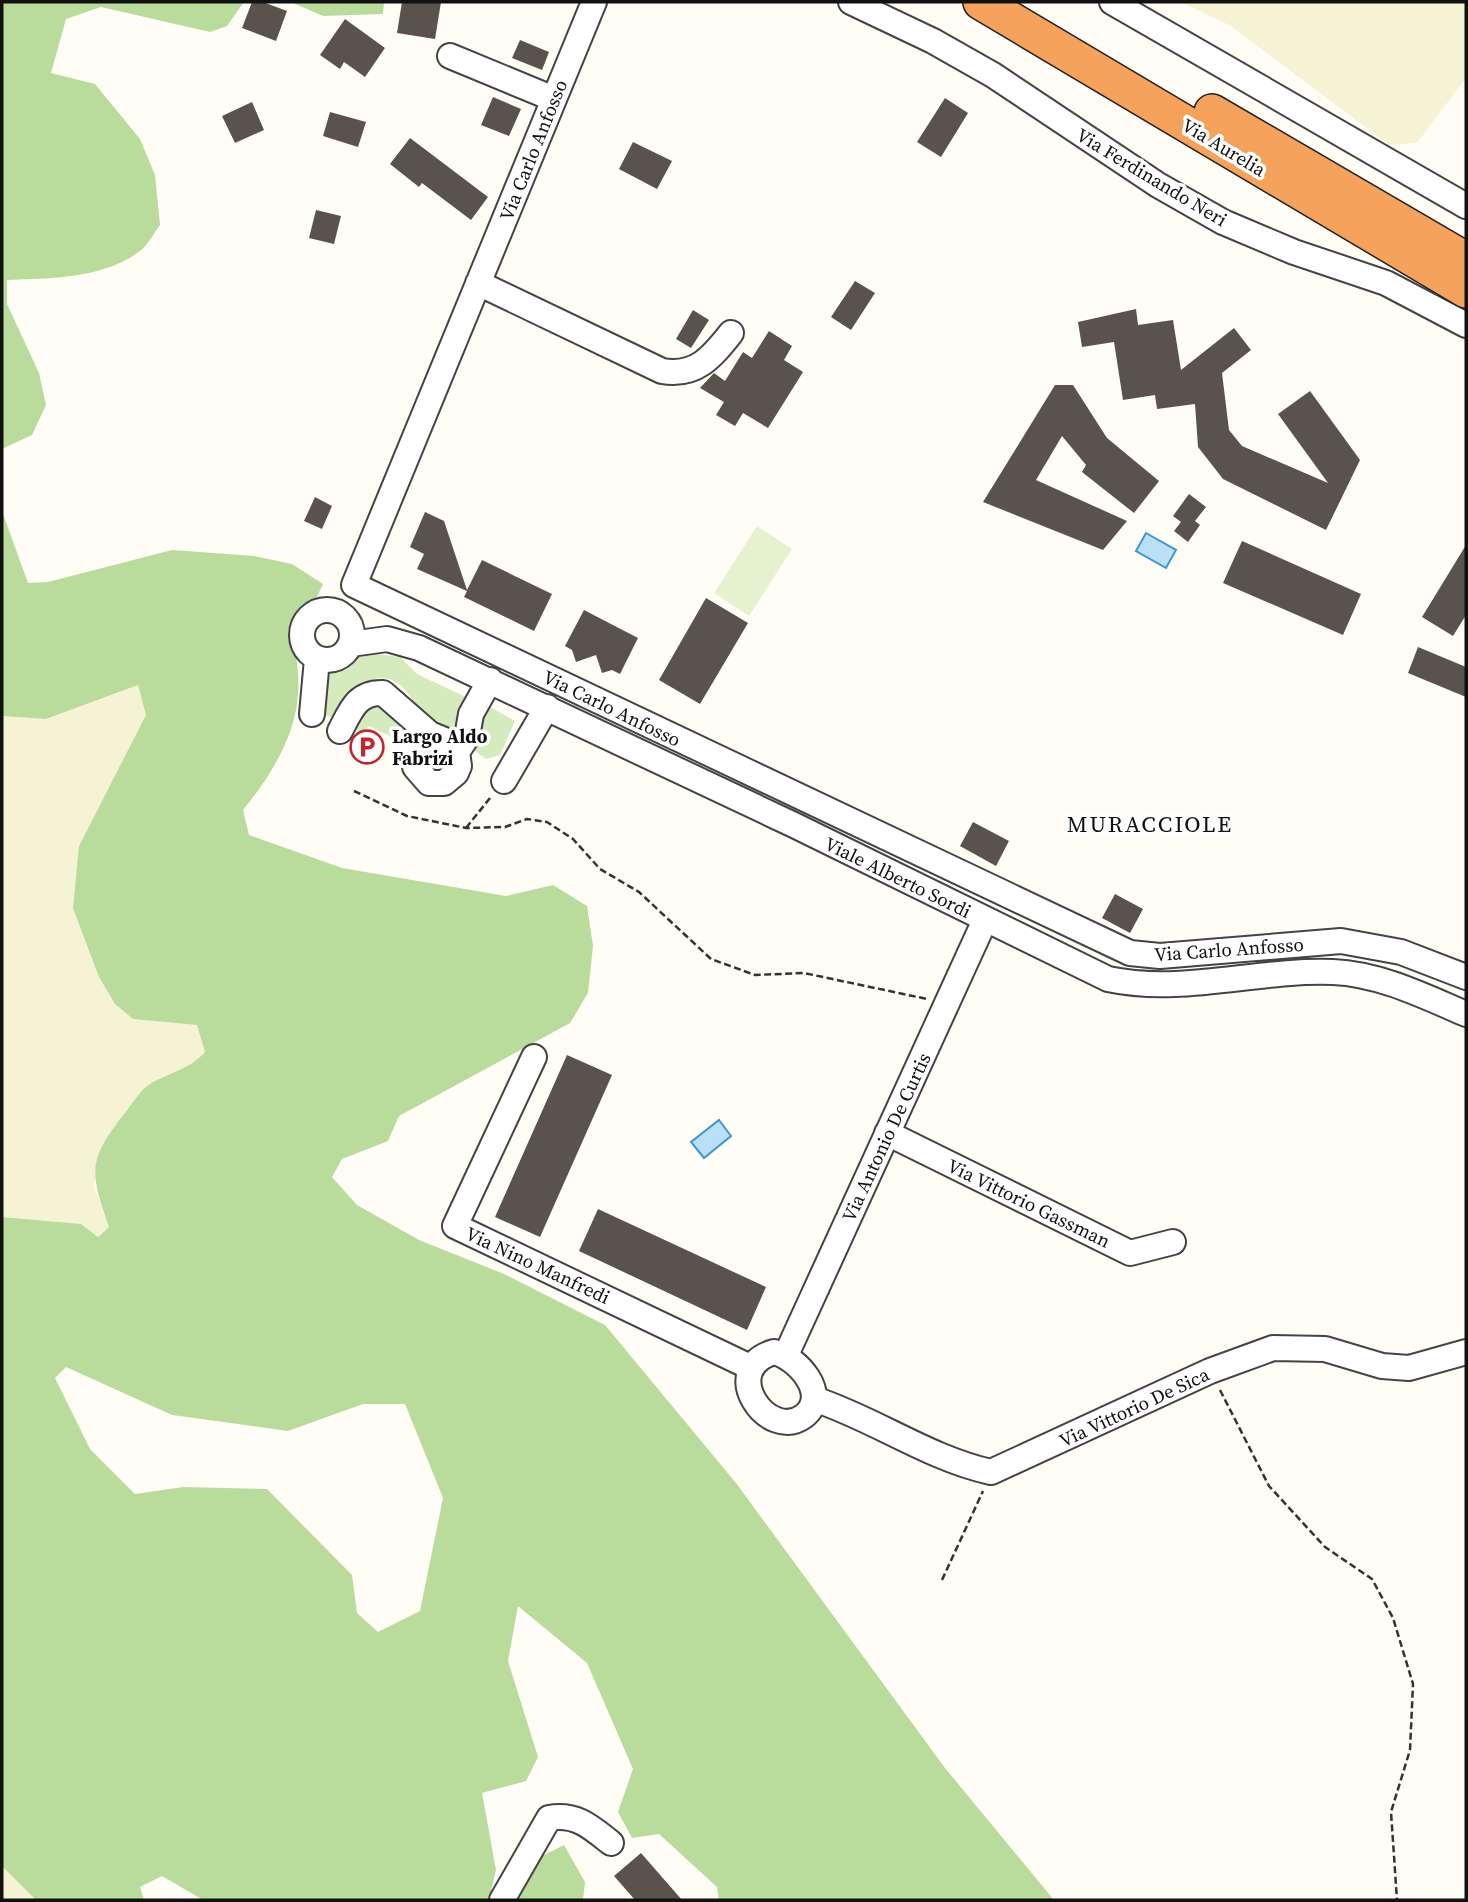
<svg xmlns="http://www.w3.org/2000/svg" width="1468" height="1902" font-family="'Source Serif 4',serif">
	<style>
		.farmland { fill: #f6f3d4 }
		.green { fill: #d5ebbd }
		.forest { fill: #b9dc9c; fill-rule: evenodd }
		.pitch { fill: #e6f2cf }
		.water { fill: #b9e0f7; stroke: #3f96cf; stroke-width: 2 }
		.building { fill: #5a524d }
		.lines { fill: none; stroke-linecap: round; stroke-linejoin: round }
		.minor-casing { stroke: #444; stroke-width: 28 }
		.highway-casing { stroke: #222; stroke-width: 38 }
		.path { stroke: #333; stroke-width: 2.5; stroke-dasharray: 7 3.5; stroke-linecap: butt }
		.minor { stroke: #fff; stroke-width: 24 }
		.highway { stroke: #f5a25d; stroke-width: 35 }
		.labels { text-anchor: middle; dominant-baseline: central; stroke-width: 7; stroke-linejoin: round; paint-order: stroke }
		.street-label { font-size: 19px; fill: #111; stroke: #fff }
		.poi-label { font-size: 19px; font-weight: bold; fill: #111; stroke: #fff; text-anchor: start }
		.quarter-label { font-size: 23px; letter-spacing: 2px; fill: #111; stroke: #fff }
	</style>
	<rect width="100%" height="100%" fill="#fffdf5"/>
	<path class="farmland" d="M1180 2H1466V78L1417 143 1389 145 1231 26Z
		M138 685 146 716 79 846 133 1019 197 1025 205 1052 192 1066 148 1085 93 1184 109 1227 97 1237 81 1224 2 1217V716L46 719Z
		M2 1866 36 1900H2Z"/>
	<path class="green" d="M369 653 400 657 417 674 472 700 455 730 449 734 423 714 402 686 390 679 378 678 352 690 337 718 323 715 328 671 354 656Z
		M373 705 381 707 451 760 438 777 421 761 424 752 369 726 363 732 355 730 353 721Z
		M483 707H490L515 721 500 755 486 759 475 751 473 744Z"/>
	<path class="forest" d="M2 2H244L227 26 210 32 101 7 66 19 51 73 95 84 140 139 155 175 160 225C154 233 148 245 140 251 103 279 51 278 7 280V304L39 373 46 405 32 435 2 449Z
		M291 2H384L383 14 323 16Z
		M2 511 28 583 48 582 172 550 254 556 292 564 323 584 314 603 294 628C294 649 300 672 298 693 296 736 270 777 243 810L249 835 342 868 506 896 553 885 587 906 593 946 588 993 570 1023 399 1116 388 1141 342 1159 332 1177 357 1205 419 1240 504 1274 605 1325 736 1483 945 1768 1054 1900H719L717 1887 659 1834 632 1838 618 1812 633 1769 587 1663 518 1606 508 1661 538 1757 526 1781 482 1793 496 1870 489 1900H203L162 1876 140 1887 144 1900H36L2 1866V1217L81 1224 98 1237 109 1227C90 1173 87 1160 125 1113 132 1104 140 1090 150 1084 170 1072 189 1070 205 1052L197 1025 133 1019 115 1004 99 977 73 908 79 846 146 715 138 685 46 719 2 716ZM66 1367 172 1415 288 1431 363 1404H405L443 1498 420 1611 378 1632 357 1613 352 1575 267 1489 183 1487 135 1494 90 1449 55 1378Z
		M564 1845 585 1882 583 1900H518L534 1860Z"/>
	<path class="pitch" d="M757 526 792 549 749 616 714 593Z"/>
	<path class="water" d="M1146 533 1176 550 1166 568 1136 551Z
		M719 1120 731 1136 704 1158 691 1142Z"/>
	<path class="building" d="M252 2H263L287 11 276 41 242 28Z
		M402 2H441L435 39 397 33Z
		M345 19 385 48 365 77 344 62 340 69 320 55Z
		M520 40 549 52 542 70 512 58Z
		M493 97 521 109 509 136 481 125Z
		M945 98 968 113 941 157 917 142Z
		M252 102 264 130 235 143 222 116Z
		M330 112 366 122 358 147 323 136Z
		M410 138 488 197 471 220 422 183 419 187 390 164Z
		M633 142 672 161 657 189 619 169Z
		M316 210 341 216 334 244 309 238Z
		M855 281 875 293 851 330 831 317Z
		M1136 309 1138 325 1173 320 1181 370 1234 328 1251 350 1222 373 1229 430 1242 446 1328 483 1278 414 1310 391 1360 460 1326 530 1223 479 1198 447 1195 404 1157 409 1155 395 1123 400 1114 342 1082 347 1078 322Z
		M693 310 709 320 691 348 676 339Z
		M769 331 792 346 784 360 803 372 768 428 743 413 735 426 716 415 724 402 700 388 714 373 725 381 743 352 752 358Z
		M1055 385H1073L1107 438 1159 481 1134 513 1082 472 1086 465 1062 436 1036 480 1127 521 1103 550 983 502Z
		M1189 494 1206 507 1195 521 1200 525 1188 542 1174 531 1181 522 1173 516Z
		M315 497 332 506 322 529 304 521Z
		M425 512 444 521 467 590 482 560 552 594 534 631 464 597 467 591 417 569 424 554 410 547Z
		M1242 541 1361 594 1343 635 1223 583Z
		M1466 545V615L1453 636 1422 617Z
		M706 598 748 623 700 704 659 680Z
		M584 610 638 638 620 674 612 670 602 673 596 655 576 662 572 650 565 646Z
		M1418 647 1466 667V697L1408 673Z
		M973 822 1009 841 996 866 960 846Z
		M1115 894 1143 909 1130 933 1102 918Z
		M567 1055 612 1075 540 1237 495 1217Z
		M598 1209 766 1287 747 1330 579 1251Z
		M641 1853 682 1900H635L614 1876Z"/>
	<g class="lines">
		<defs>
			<path id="minor" d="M594 2 354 585 1130 953 1160 956 1341 941 1401 952 1466 977
				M851 2 933 41 993 75 1158 185 1223 222 1294 252 1386 283 1466 325
				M1112 2 1466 206
				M450 56 554 99
				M478 283 662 371C696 377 712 357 731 333
				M302 635a25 25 0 1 1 50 0a25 25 0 1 1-50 0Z
				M351 644 387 639 419 648 794 825 1108 979C1183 995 1258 969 1333 972 1380 974 1424 996 1466 1014
				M312 714 317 659
				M340 731C351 710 357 692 383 693L430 734 447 741 457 752 459 766 456 773 444 783H429L415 767
				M457 752 467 737 471 714 490 680
				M504 781 547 707
				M534 1057 455 1226 750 1367
				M887 1133 1130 1253 1173 1242
				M774 1352C797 1357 831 1395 804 1416 768 1443 717 1369 774 1352Z
				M786 1355 985 920
				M814 1399C875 1419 928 1458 991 1472L1210 1371 1273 1348 1325 1349 1382 1366 1409 1368 1466 1352
				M502 1900 549 1818C576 1813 591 1827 611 1843"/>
			<path id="highway" d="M981 2 1466 290
				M1212 112 1466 260"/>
		</defs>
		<use href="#minor" class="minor-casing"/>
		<use href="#highway" class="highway-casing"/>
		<path class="path" d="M354 791 407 816 466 828 505 827 527 819 547 822 573 839 600 869 639 892 711 959 755 975 804 973 927 999
			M466 828 490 798
			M1220 1390 1269 1486 1325 1547 1372 1579 1393 1618 1413 1684 1410 1750 1391 1812 1397 1900
			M942 1580 983 1491"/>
		<use href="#minor" class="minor"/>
		<use href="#highway" class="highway"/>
	</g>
	<defs>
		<symbol id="parking-ring" viewBox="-11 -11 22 22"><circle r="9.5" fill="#fff" stroke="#c4262e" stroke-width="1.5"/><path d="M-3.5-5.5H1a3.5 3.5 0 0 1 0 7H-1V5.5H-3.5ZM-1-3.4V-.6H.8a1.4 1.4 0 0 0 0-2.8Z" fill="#c4262e"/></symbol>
	</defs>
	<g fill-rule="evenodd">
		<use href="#parking-ring" x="348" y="728" width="38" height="38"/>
	</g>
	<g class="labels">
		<g class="street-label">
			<text transform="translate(1224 147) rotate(31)">Via Aurelia</text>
			<text transform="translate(533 150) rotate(-68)">Via Carlo Anfosso</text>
			<text transform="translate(1152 177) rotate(31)">Via Ferdinando Neri</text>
			<text transform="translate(612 708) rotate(26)">Via Carlo Anfosso</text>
			<text transform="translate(898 877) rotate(26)">Viale Alberto Sordi</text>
			<text transform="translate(1229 949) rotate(-4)">Via Carlo Anfosso</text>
			<text transform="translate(886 1137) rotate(-65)">Via Antonio De Curtis</text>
			<text transform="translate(1029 1203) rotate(26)">Via Vittorio Gassman</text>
			<text transform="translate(538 1265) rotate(25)">Via Nino Manfredi</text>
			<text transform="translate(1134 1407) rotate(-25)">Via Vittorio De Sica</text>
		</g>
		<g class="poi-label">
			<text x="392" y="736">Largo Aldo<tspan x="392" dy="22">Fabrizi</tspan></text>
		</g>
		<g class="quarter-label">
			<text x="1150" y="824">MURACCIOLE</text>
		</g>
	</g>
	<rect width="1468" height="1902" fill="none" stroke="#111111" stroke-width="7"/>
</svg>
